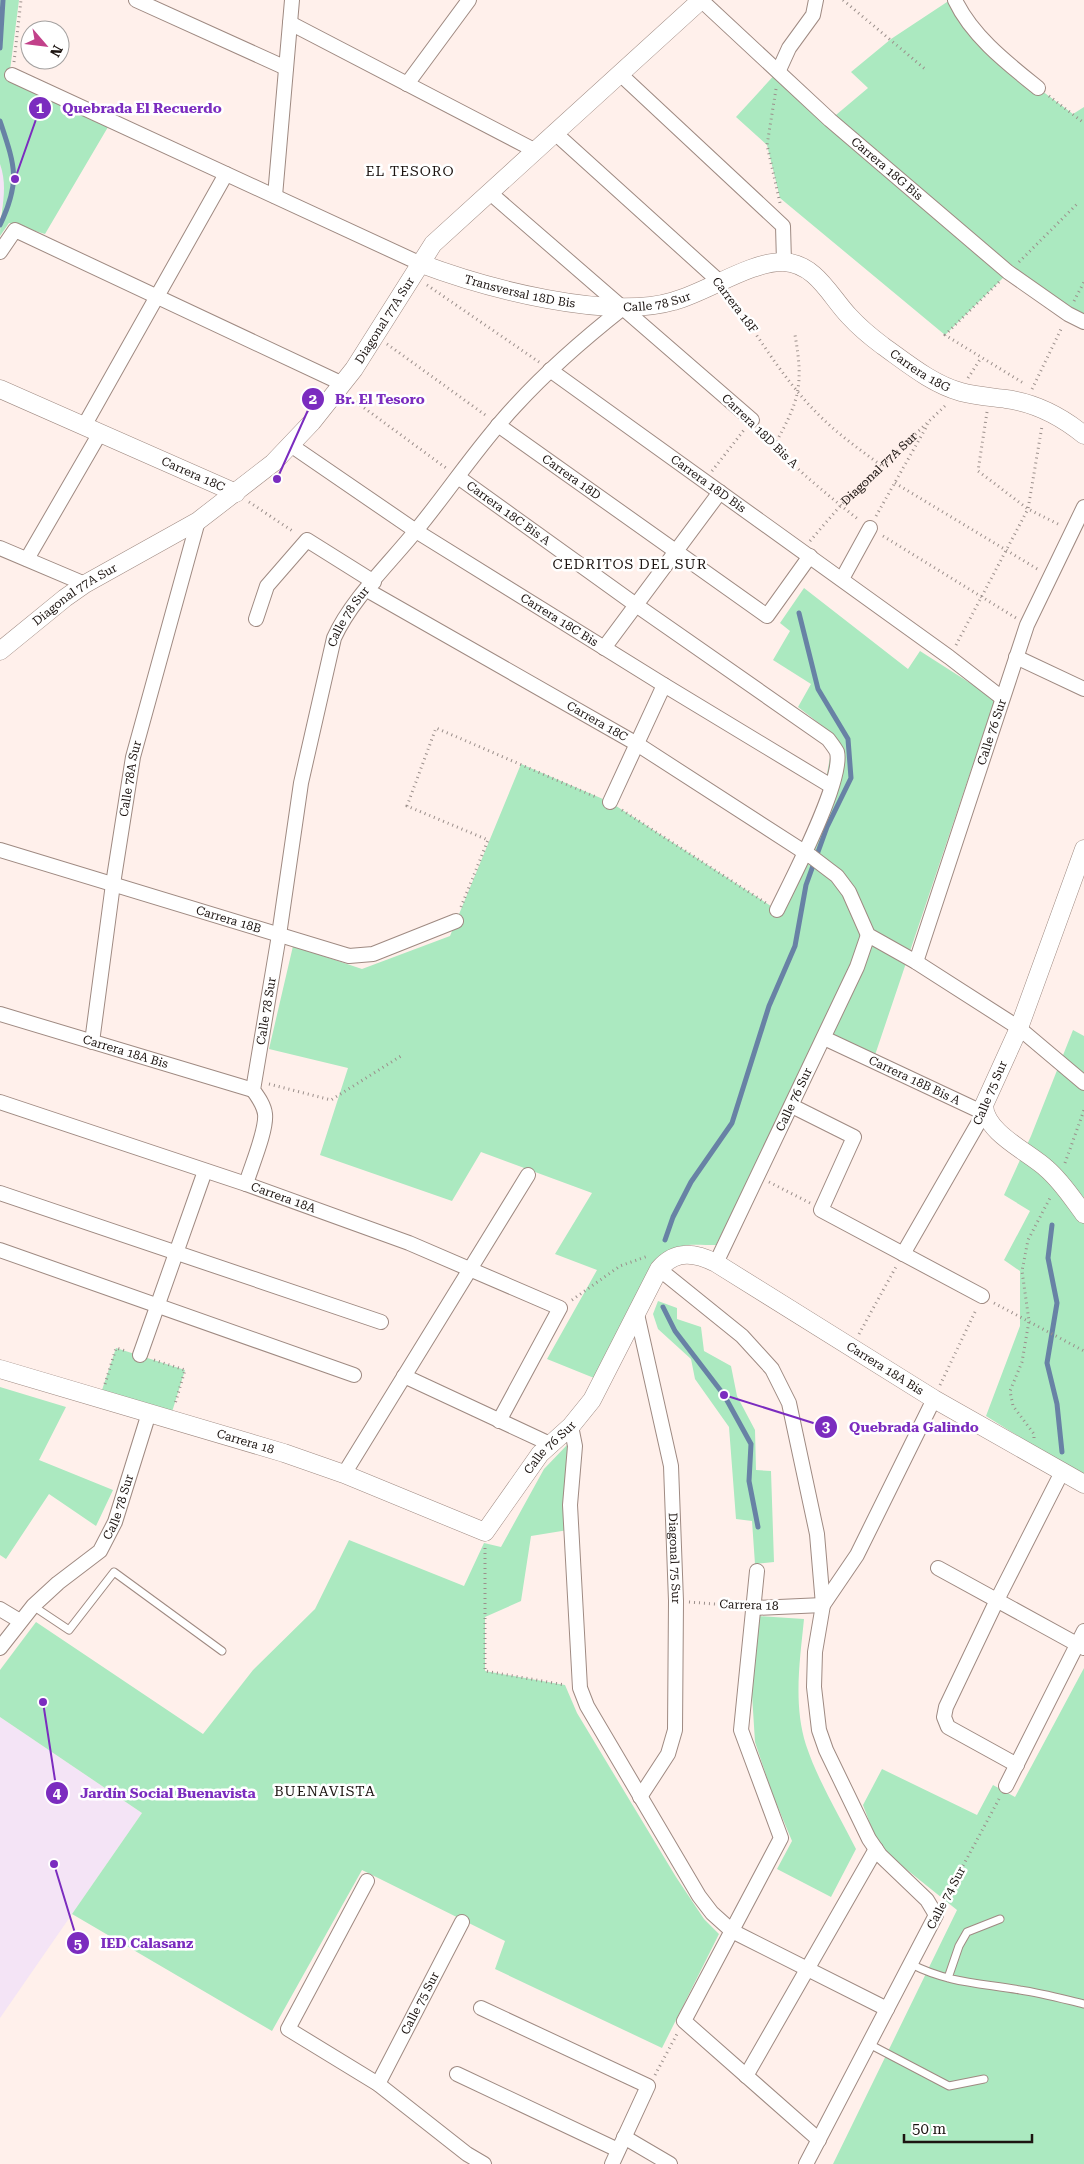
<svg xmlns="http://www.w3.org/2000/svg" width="1084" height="2164" font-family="'Roboto Serif',serif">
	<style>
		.education { fill: #f4e4f6 }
		.green { fill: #abe9c0 }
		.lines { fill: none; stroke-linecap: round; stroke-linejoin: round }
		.stream { stroke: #6882a5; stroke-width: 5 }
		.service-casing { stroke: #9f8a82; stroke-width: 9 }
		.minor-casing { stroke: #9f8a82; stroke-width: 16 }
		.tertiary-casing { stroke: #9f8a82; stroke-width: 19 }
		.path { stroke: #9b8f8b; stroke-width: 3; stroke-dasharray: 1 4; stroke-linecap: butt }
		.service { stroke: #fff; stroke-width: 7 }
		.minor { stroke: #fff; stroke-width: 14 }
		.tertiary { stroke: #fff; stroke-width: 18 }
		.labels { text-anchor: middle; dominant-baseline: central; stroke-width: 5; stroke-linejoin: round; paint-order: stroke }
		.street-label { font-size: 12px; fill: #1c1411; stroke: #fff }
		.neighbourhood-label { font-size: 14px; letter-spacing: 1px; fill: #1c1411; stroke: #fff }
		.leader { fill: none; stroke: #7b2cbf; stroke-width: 2 }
		.callout-dot { fill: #7b2cbf; stroke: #fff; stroke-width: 2 }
		.mark-label { font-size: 15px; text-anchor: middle; font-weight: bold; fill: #fff }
		.callout-label { font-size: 14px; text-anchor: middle; font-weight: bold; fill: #7b2cbf; stroke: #fff; stroke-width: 5; stroke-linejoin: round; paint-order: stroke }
	</style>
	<rect width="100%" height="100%" fill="#fff0eb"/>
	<path class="education" d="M0 164 5 178 4 199 0 214Z
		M0 1717 142 1813 0 2018Z"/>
	<path class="green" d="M0 0H19L9 78 108 127 45 234 9 223 0 236C0 209 9 190 0 164Z
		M950 0 1038 88 1073 114 1084 107V322L1008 273 945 335 780 198 767 145 736 117 779 70 830 120 868 88 851 72 891 39Z
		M804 588 908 669 920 651 995 699 874 1058 821 1033 716 1245C689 1245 677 1241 656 1262L594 1378 547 1359 597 1270 555 1254 592 1193 481 1152 452 1201 320 1155 348 1068 269 1049 293 946 362 969 450 936 521 764 610 802 777 910 814 846 834 735 798 707 811 684 773 660 790 631 780 623Z
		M1073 1030 1084 1036V1477L986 1416 1020 1326V1271L1004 1260 1030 1211 1004 1195 1031 1136Z
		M658 1301 677 1308V1319L701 1327 704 1351 731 1366 737 1396 755 1430 756 1470 771 1471 774 1562 755 1564 752 1521 736 1519 729 1427 695 1379 691 1359 658 1329 653 1314Z
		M116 1348 185 1370 172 1412 102 1390Z
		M0 1387 66 1407 39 1460 113 1490 96 1526 49 1494 6 1559 0 1555Z
		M567 1445 570 1458 568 1530 531 1536 521 1601 485 1617V1671L565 1685 577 1713 676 1877 704 1919 719 1934 662 2048 495 1969 505 1941 362 1870 272 2031 72 1914 142 1813 0 1717V1670L36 1622 203 1734 253 1670 315 1609 349 1540 464 1586 484 1543 501 1547 544 1469Z
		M758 1616 804 1619C800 1660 793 1704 806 1745 818 1781 839 1815 856 1849L831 1897 777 1869 792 1841 772 1793 755 1742 752 1694 754 1651Z
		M1084 1668V2164H833L957 1910 891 1857 875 1837 863 1805 882 1769 977 1815 993 1785 1015 1797Z"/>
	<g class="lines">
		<path class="stream" d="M0 48 3 0
			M0 121C15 166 21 181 0 225
			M1052 1225 1048 1258 1057 1303 1047 1363 1057 1404 1062 1452
			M665 1240 673 1217 691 1182 732 1123 769 1006 795 946 806 885 827 827 851 778 848 739 818 689 799 613
			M663 1307 675 1331 724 1395 751 1444 749 1481 758 1527"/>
		<defs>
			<path id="service" d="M33 1606 69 1630 114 1572 222 1651
				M911 1964C948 1983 980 1983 1020 1990 1041 1993 1063 1999 1084 2004
				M948 1978 959 1946 967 1932 1000 1919
				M869 2044 949 2086 984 2079"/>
			<g id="minor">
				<path d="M136 0 286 68"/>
				<path id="s2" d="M701 0 830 120 1008 272 1068 314 1084 322"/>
				<path d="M955 0C972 36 1007 63 1038 88"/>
				<path d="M290 23 536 151"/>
				<path d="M779 70 789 48 813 15 816 0"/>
				<path d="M620 74 783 226 784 262"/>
				<path d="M12 75 419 263"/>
				<path d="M407 84 469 0"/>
				<path d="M555 133 721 283"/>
				<path d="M489 192 752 420"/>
				<path d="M275 196 292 0"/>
				<path d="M0 252 15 230 343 384"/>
				<path id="s3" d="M550 370 949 657 1002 698"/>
				<path id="s4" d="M498 425 767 616 810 556"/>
				<path d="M84 426 226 174"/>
				<path id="s5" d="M292 446 416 531 664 685 831 786"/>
				<path id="s6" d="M458 477 636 605 828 739C831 743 835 748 837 752 844 780 791 881 777 910"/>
				<path d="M0 548 85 584"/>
				<path d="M27 559 100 433"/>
				<path d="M842 579 870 528"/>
				<path id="s7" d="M367 590 637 744 812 857 837 876 849 892 868 935 916 962 1019 1028 1084 1083"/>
				<path d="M256 619 267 586 307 540 374 582"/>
				<path d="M604 648 720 492"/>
				<path d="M1016 657 1084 689"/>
				<path d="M610 802 664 685"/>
				<path id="s8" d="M0 850 349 956 373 954 456 921"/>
				<path id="s9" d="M916 962 1027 625 1084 507"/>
				<path id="s10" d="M0 1014 253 1090"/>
				<path id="s11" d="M824 1038 984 1113 903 1254"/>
				<path id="s12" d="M92 1042 113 884 133 757 198 521"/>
				<path id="s13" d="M0 1102 246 1184 409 1243 560 1308 499 1421"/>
				<path d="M792 1106 854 1137 821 1210 982 1296"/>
				<path id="s14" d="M246 1184C251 1167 267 1130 265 1114 264 1105 258 1097 253 1090L279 935 301 783 334 638C351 600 388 565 414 533 449 491 479 444 516 405 549 369 585 338 623 308"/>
				<path d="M0 1193 381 1322"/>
				<path d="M0 1250 354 1375"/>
				<path id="s15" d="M716 1263 857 967 868 935"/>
				<path d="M659 1269 742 1336 772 1369 789 1403 817 1534 823 1605 815 1652 814 1687 819 1730 826 1750 869 1839 880 1855 927 1900 936 1915 806 2164"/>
				<path id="s16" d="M637 1314 671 1466 676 1601 675 1730 668 1754 640 1797"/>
				<path d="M140 1355 205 1171"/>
				<path d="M404 1376 550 1444"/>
				<path d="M571 1426 575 1446 570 1505 580 1688 587 1706 699 1896 712 1913 732 1931 887 2009"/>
				<path d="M344 1474 528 1175"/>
				<path d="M938 1568 1084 1648"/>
				<path d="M757 1571 741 1730 781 1838 684 2021 819 2140"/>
				<path d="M754 1608 823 1605 857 1555 934 1399"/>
				<path d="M0 1609 20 1621"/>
				<path id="s17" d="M0 1648 33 1606 58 1583 100 1551 115 1522 149 1413"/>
				<path d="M1017 1765 948 1727 944 1717 946 1707 997 1600 1062 1472"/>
				<path d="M1006 1786 1084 1631"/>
				<path d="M367 1881 288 2029 378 2084 467 2154 484 2164"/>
				<path d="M481 2008 648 2086 612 2164"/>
				<path d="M457 2074 618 2150"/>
				<path d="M746 2076 876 1849"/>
				<path id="s18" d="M378 2084 462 1922"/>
				<path d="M624 2137 670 2164"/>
			</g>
			<g id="tertiary">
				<path id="s19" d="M419 263C485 288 607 321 674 301 707 292 751 261 784 262 816 264 830 296 849 316 859 327 871 337 883 346 907 363 932 384 961 392 976 396 991 397 1006 399 1035 403 1062 417 1084 435"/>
				<path id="s20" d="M0 389 236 493"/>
				<path id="s21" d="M0 651 65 598 85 584 198 521 273 463 312 422 354 369 433 244 701 0"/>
				<path d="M1084 849 1019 1028 984 1105C985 1133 1029 1152 1047 1169 1062 1182 1072 1198 1084 1214"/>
				<path id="s22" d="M0 1369 284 1453 344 1474 485 1532 540 1454 571 1426 592 1400 659 1269C676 1249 696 1253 716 1263L934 1399 1084 1484"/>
			</g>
		</defs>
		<use href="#service" class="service-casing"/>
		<use href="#minor" class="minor-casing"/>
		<use href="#tertiary" class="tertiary-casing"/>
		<g class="path">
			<path d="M843 0 925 69"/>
			<path d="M14 62 21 0"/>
			<path d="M776 89 767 145 780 203"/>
			<path d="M1049 96 1084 123"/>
			<path d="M1019 262 1077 204"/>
			<path d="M999 282 945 335 1025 384"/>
			<path d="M427 285 539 362"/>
			<path d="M729 294C756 333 783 379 816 412 836 433 859 449 882 466"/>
			<path d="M1074 301 1084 282"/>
			<path d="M387 344 488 417"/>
			<path d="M968 378 981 358"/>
			<path d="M1032 389 1062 327"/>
			<path d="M352 399 446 468"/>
			<path d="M987 412 978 471 1028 509 1060 525"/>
			<path d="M760 430C789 464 824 492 859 520"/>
			<path d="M774 446C799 401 804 386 795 335"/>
			<path d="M712 471 744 430"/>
			<path d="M895 483 1039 570"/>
			<path d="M249 502 294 532"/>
			<path d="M876 516 928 424"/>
			<path d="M883 536 1016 618"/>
			<path id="s1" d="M810 541 841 505 947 404"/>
			<path d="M956 645 1028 509 1042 426"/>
			<path d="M622 810 766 903"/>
			<path d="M461 907 488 840 407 806 436 728 596 797"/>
			<path d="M269 1084 331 1100 401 1056"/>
			<path d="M1065 1163 1084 1110"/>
			<path d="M769 1182 810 1203"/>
			<path d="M572 1300 620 1266 648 1256"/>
			<path d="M994 1303 1084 1351"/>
			<path d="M859 1334 897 1265"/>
			<path d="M154 1360 185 1370 175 1404"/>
			<path d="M105 1384 116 1348 126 1351"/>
			<path d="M940 1385 976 1310"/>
			<path d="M1034 1438V1434L1013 1406 1010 1391 1022 1362 1029 1321 1022 1271 1028 1240 1051 1196"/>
			<path d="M485 1548V1671L565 1685"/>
			<path d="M689 1602 740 1606"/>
			<path d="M944 1901 999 1799"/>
			<path d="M655 2075 677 2034"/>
		</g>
		<use href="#service" class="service"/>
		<use href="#minor" class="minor"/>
		<use href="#tertiary" class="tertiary"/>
	</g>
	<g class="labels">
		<g class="street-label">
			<text stroke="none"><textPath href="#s2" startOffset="251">Carrera 18G Bis</textPath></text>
			<text stroke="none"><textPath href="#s19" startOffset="105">Transversal 18D Bis</textPath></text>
			<text stroke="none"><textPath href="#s19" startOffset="244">Calle 78 Sur</textPath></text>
			<text transform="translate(735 305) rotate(53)">Carrera 18F</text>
			<text stroke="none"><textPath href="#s21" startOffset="514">Diagonal 77A Sur</textPath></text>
			<text stroke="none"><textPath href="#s19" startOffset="556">Carrera 18G</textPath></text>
			<text transform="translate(760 431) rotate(44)">Carrera 18D Bis A</text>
			<text stroke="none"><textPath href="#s1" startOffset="100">Diagonal 77A Sur</textPath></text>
			<text stroke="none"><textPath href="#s20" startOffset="211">Carrera 18C</textPath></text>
			<text stroke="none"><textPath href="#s4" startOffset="90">Carrera 18D</textPath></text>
			<text stroke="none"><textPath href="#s3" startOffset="195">Carrera 18D Bis</textPath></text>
			<text stroke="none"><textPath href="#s6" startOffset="62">Carrera 18C Bis A</textPath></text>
			<text stroke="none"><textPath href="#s21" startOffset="94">Diagonal 77A Sur</textPath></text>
			<text stroke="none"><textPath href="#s14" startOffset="585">Calle 78 Sur</textPath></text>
			<text stroke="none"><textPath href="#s5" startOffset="319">Carrera 18C Bis</textPath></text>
			<text stroke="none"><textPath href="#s7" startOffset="265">Carrera 18C</textPath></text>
			<text stroke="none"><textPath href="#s9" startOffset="242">Calle 76 Sur</textPath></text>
			<text stroke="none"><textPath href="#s12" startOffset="266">Calle 78A Sur</textPath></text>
			<text stroke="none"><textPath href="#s8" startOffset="239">Carrera 18B</textPath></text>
			<text stroke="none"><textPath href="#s14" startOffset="180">Calle 78 Sur</textPath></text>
			<text stroke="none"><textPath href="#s10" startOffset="131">Carrera 18A Bis</textPath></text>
			<text stroke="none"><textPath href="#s11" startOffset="100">Carrera 18B Bis A</textPath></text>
			<text transform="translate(990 1093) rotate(-67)">Calle 75 Sur</text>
			<text stroke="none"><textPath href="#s15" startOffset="181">Calle 76 Sur</textPath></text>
			<text stroke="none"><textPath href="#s13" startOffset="299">Carrera 18A</textPath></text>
			<text stroke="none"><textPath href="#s22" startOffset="1092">Carrera 18A Bis</textPath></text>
			<text stroke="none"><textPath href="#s22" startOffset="256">Carrera 18</textPath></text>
			<text stroke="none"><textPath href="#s22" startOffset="619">Calle 76 Sur</textPath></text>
			<text stroke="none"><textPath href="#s17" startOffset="188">Calle 78 Sur</textPath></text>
			<text stroke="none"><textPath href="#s16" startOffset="248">Diagonal 75 Sur</textPath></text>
			<text transform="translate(749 1605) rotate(2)">Carrera 18</text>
			<text transform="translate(946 1898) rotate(-62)">Calle 74 Sur</text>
			<text stroke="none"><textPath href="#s18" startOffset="91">Calle 75 Sur</textPath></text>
		</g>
		<g class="neighbourhood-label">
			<text x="410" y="171">EL TESORO</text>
			<text x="630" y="564">CEDRITOS DEL SUR</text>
			<text x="325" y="1791">BUENAVISTA</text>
		</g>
	</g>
	<path class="leader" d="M15 179L40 108M277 479L313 399M724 1395L826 1427M43 1702L57 1793M54 1864L78 1943"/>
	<g class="callout-dot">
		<circle cx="15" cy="179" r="5"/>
		<circle cx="277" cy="479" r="5"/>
		<circle cx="724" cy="1395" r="5"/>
		<circle cx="43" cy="1702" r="5"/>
		<circle cx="54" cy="1864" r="5"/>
		<circle cx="40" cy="108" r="12"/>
		<circle cx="313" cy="399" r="12"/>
		<circle cx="826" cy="1427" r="12"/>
		<circle cx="57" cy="1793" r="12"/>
		<circle cx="78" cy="1943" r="12"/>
	</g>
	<g class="mark-label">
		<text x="40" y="113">1</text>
		<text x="313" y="404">2</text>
		<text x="826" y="1432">3</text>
		<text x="57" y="1798">4</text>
		<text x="78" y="1949">5</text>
	</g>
	<g class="callout-label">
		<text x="142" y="113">Quebrada El Recuerdo</text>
		<text x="380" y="404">Br. El Tesoro</text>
		<text x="914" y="1432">Quebrada Galindo</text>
		<text x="168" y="1798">Jardín Social Buenavista</text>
		<text x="147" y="1948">IED Calasanz</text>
	</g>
	<g transform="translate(45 45) rotate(118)"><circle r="24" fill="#ffffff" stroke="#a4a1a0"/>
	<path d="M0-4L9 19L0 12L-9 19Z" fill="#c2418a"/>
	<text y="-8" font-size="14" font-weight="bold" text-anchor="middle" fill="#1c1411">N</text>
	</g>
	<path d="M904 2134v8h128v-8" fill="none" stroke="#1c1411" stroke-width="2.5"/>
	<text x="912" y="2134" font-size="15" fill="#1c1411" stroke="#ffffff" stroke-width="4" paint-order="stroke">50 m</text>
</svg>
